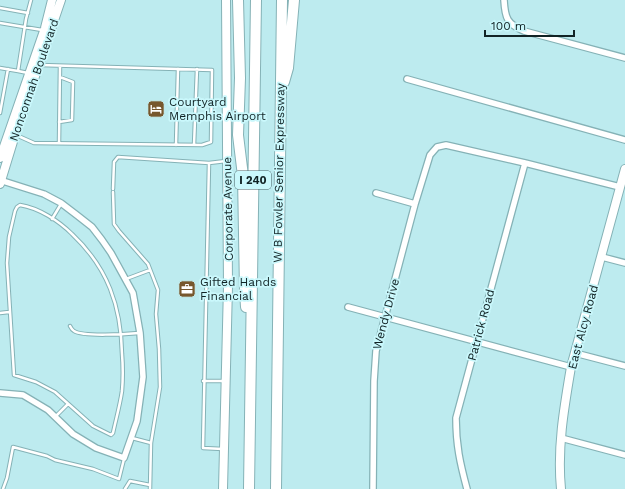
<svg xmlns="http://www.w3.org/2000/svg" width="625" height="489" font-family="'Work Sans',sans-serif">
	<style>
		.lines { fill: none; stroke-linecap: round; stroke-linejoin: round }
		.lane-casing { stroke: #85b2b6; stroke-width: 4.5 }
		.street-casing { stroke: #85b2b6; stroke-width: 8 }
		.secondary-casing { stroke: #85b2b6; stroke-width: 10 }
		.highway-casing { stroke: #85b2b6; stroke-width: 12 }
		.lane { stroke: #fff; stroke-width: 2.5 }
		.street { stroke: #fff; stroke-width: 5.5 }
		.secondary { stroke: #fff; stroke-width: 8 }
		.highway { stroke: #fff; stroke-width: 10 }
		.labels { text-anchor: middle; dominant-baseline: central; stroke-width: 3.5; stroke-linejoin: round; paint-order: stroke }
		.shield { fill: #caf8fc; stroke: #486366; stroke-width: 1 }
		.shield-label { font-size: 11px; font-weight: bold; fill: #112325 }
		.street-label { font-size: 12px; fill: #112325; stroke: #caf8fc }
		.poi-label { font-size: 12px; fill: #112325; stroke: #caf8fc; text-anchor: start }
	</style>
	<rect width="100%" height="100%" fill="#bdebef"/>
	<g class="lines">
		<defs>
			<path id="lane" d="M0 8 28 13
				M0 23 42 30
				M0 68 18 71 26 19 31 0
				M18 71 28 73
				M0 113 8 69
				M59 122 72 120 73 82 60 77
				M16 135 34 143 202 145 211 142 212 70 40 65
				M59 143 60 66
				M176 145 178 69
				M194 145 197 69
				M113 189 114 162 118 157 209 163
				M113 192 114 224 119 231 148 264 158 290 156 314 159 349 160 387 151 443 150 489
				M20 205C39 208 59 221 72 234 108 268 121 306 122 354 123 366 123 379 122 391 120 405 116 419 113 433L111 435 93 426 55 392 36 382 14 375 7 263 9 237 15 211 17 207Z
				M52 219 61 204
				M126 279 150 270
				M0 313 9 312
				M70 326C71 328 72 330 74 331 83 337 127 334 139 333
				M203 381H223
				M56 416 68 404
				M132 438 151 443
				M223 449 203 448 209 163 226 161
				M3 489 7 478 13 447 47 456 55 460 93 469 119 479 124 459
				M125 489 130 481 150 485"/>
			<path id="street" d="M504 0C505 18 507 24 524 31L625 58
				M407 79 625 140
				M0 180 44 194 61 203 78 216 92 227 102 240 111 253 133 293 140 333 143 377 137 421 124 458 96 448 73 434 48 410 23 395 0 393
				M376 193 415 204
				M602 257 625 263
				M348 307 571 367
				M575 353 625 366
				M561 438 625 455
				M373 489 374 381 376 351 415 204 430 155 437 147 446 145 525 163 620 187
				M467 489C460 463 456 445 456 418L525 163"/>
			<path id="secondary" d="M0 158 45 28 52 0
				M0 184 15 135 61 0
				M223 489 228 286 226 0
				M561 489C557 448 564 408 571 367L625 169"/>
			<path id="highway" d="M238 0 240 78 238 135 243 176 245 291 246 307
				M284 82 288 68 294 0
				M249 489 256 0
				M276 489 282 0"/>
		</defs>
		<use href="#lane" class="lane-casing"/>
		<use href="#street" class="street-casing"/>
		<use href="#secondary" class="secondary-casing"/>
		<use href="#highway" class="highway-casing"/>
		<use href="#lane" class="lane"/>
		<use href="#street" class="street"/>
		<use href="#secondary" class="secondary"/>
		<use href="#highway" class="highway"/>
	</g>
	<defs>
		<symbol id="hotel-square" viewBox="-11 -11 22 22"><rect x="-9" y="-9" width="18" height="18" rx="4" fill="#77572d" stroke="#caf8fc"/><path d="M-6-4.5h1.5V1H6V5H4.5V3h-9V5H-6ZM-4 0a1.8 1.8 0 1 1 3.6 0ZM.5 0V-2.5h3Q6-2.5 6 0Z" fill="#fff"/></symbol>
		<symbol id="office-square" viewBox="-11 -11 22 22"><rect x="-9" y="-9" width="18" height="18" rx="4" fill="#77572d" stroke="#caf8fc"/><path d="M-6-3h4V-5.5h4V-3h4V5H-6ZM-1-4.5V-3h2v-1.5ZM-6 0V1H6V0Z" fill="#fff"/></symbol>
	</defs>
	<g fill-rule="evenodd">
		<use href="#hotel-square" x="146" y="99" width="20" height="20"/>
		<use href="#office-square" x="177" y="279" width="20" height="20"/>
	</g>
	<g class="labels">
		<rect class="shield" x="235" y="171" width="36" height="18" rx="3"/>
		<g class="shield-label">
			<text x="253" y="180">I 240</text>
		</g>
		<g class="street-label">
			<text transform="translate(34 80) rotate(-71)">Nonconnah Boulevard</text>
			<text transform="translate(279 173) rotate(-89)">W B Fowler Senior Expressway</text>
			<text transform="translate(228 209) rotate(-91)">Corporate Avenue</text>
			<text transform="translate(386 314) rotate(-75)">Wendy Drive</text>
			<text transform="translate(481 325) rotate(-75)">Patrick Road</text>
			<text transform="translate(583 327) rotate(-75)">East Alcy Road</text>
		</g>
		<g class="poi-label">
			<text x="169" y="102">Courtyard<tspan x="169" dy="14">Memphis Airport</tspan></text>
			<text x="200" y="282">Gifted Hands<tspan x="200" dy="14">Financial</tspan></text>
		</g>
	</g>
	<path d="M485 30v6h89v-6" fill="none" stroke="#112325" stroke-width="2"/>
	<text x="491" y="30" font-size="12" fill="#112325" stroke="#caf8fc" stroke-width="3" paint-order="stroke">100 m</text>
</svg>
